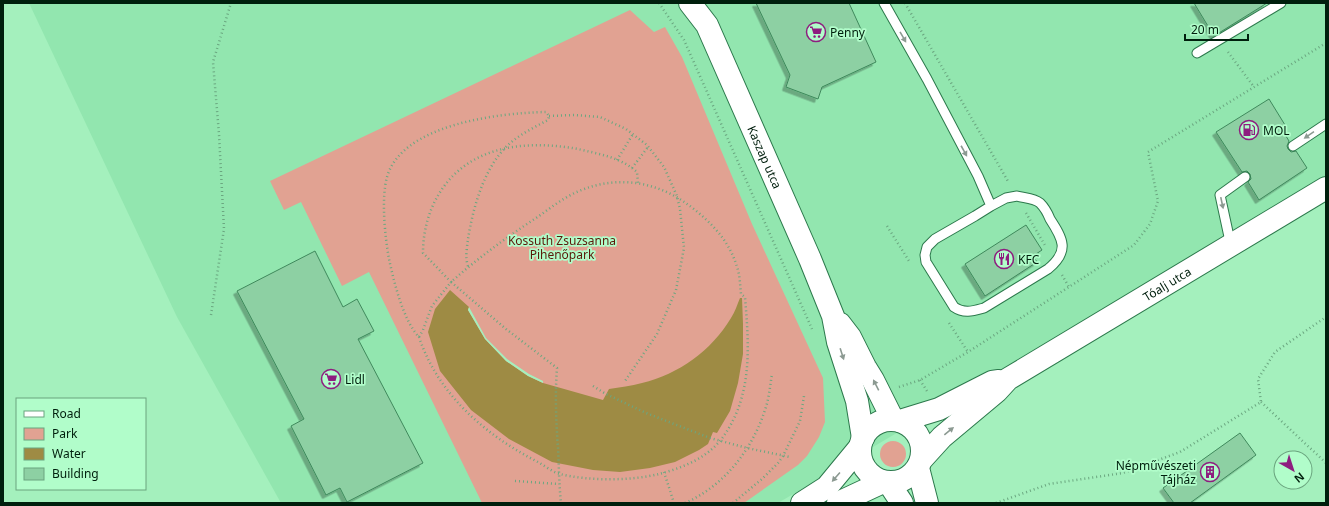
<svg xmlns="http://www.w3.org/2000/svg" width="1329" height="506" font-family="'Noto Sans',sans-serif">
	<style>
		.built { fill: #92e6af }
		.green { fill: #e1a292 }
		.water { fill: #9e8b44 }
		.pier { fill: #a4f0bd }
		.building { fill: #8dd0a3; stroke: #3f895c; filter: url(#shadow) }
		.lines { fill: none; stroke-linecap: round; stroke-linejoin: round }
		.lane-casing { stroke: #2c794c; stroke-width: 11 }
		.secondary-casing { stroke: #2c794c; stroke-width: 24 }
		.path { stroke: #6ba780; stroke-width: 2.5; stroke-dasharray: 1 3; stroke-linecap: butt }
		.lane { stroke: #fff; stroke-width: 9 }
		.secondary { stroke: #fff; stroke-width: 22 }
		.oneway { fill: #8c9a92 }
		.labels { text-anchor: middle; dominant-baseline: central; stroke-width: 3.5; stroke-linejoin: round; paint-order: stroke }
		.poi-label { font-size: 12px; fill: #001f0d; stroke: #b1fdca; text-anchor: start }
		.street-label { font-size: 12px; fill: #001f0d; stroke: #b1fdca }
		.park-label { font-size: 12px; fill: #5b190a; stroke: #b1fdca }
	</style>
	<defs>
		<filter id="shadow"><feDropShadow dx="-3.5" dy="3.5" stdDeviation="0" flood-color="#0004"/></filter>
	</defs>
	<rect width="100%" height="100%" fill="#a4f0bd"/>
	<path class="built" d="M29 3H1326V180L778 503H281L177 317Z"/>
	<path class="green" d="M630 10 654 32 665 27 682 57 752 224 823 378 825 422 819 437 807 456 798 465 744 503H482L369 272 342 286 301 202 284 210 270 181Z
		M880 454a13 13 0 1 1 26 0a13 13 0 1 1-26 0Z"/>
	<path class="water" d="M450 290 469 307 468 310 485 339 506 361 528 376 543 383 603 400 609 389C620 387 631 386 642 383 679 374 711 351 731 318 735 312 737 305 740 298H742L743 324V354L738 383 730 411 717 433 713 432 708 444 699 450 675 462 650 468 620 472 593 470 552 462 509 439 471 410 440 371 428 332 435 309Z"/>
	<path class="pier" d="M469 307 486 338 507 359 529 374 543 381V383L528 376 506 361 485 339 468 310Z"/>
	<path class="building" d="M756 3H849L876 62 822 87 818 99 786 87 790 75Z
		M1194 3H1267L1214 36Z
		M1269 99 1285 125 1281 128 1289 141 1287 146 1288 149 1291 152 1296 151 1307 168 1259 200 1248 182 1251 179 1250 174 1247 171 1242 172 1216 132Z
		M1026 225 1042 250 1033 256 1037 262 985 296 965 264Z
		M315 251 343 307 357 299 374 331 358 339 423 463 347 502 340 488 326 495 291 426 304 419 237 291Z
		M1240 433 1256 455 1190 503H1174L1163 488Z"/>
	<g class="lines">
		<defs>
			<path id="lane" d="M884 3 927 79 978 176 991 206
				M1197 53 1281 3
				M1293 146 1326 124
				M1017 196C1024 198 1034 198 1040 203 1044 207 1048 214 1050 219 1063 239 1070 251 1048 269L984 308C973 311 964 314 954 307L926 262 925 255 927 247 935 239 975 216 991 206 1006 198Z
				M1231 246 1220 195 1245 177"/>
			<g id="secondary">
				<path id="s1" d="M690 3 707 25 810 259 833 316 838 342 857 401 863 438"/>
				<path d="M840 324 850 337 865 367 873 380 893 420"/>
				<circle cx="891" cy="451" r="31"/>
				<path d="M900 421 939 409 992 382 999 381"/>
				<path id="s2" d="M922 459 942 437 997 391 1008 379 1326 188"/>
				<path d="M918 468 927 503"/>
				<path d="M888 482 902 503"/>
				<path d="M802 503 827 487 860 447"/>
				<path d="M838 503 883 482"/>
			</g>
		</defs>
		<use href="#lane" class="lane-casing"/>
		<use href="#secondary" class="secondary-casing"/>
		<path class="path" d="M659 3 684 40 812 329
			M905 3 1009 183
			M1228 52 1254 87
			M549 116 574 115 600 117 626 129 647 145 664 167 677 196 680 209 684 248 676 290 657 334 625 381
			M617 160 633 134
			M632 168 648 147
			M1026 213 1046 247
			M887 226 909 261
			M468 266C465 258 467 247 468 239 473 208 483 172 504 149 516 136 533 128 548 120L549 116 546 112C499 113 402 124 387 177 381 199 385 237 389 259 394 282 403 320 419 337L423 330 432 306 451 282 423 253C423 235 427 217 435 201 463 146 523 139 578 149 599 154 620 157 637 172L638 183
			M1062 275 1069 287
			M211 315 224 229 219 134 213 62 231 3
			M949 323 968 352
			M419 337C438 394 484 434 536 461 544 465 552 472 560 474 588 481 631 481 659 474 682 468 708 458 723 437 753 395 749 346 745 297L741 294C740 285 740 275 737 267 730 243 714 225 695 210 661 182 620 174 579 191 562 198 547 211 533 220 504 239 477 259 451 282L506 329 557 368C555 394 556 421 558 448 559 466 559 484 561 503
			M920 380 927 391
			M593 386 606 394 646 413 710 438 747 448 790 457
			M899 387 920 380 968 352 1134 245 1150 224 1158 201 1148 152 1326 43
			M1261 402 1326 463
			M664 472 674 503
			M515 481 559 484
			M685 503C724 486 752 450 765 410 769 399 770 386 772 374
			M733 503 762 479 778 463 783 456 800 421 804 396
			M996 503 1049 484 1123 473 1180 452 1261 402 1258 379 1275 352 1326 317"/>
		<use href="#lane" class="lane"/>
		<use href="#secondary" class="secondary"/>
	</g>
	<defs><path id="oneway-solid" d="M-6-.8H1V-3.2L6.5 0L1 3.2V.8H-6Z"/></defs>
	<g class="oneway">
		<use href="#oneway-solid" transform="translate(903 37) rotate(60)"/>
		<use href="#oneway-solid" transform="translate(1309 135) rotate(146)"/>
		<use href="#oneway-solid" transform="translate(964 151) rotate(61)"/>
		<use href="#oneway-solid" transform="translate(1222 203) rotate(78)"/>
		<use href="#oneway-solid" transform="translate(842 354) rotate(72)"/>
		<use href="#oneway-solid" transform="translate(876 385) rotate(-117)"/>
		<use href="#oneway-solid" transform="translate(949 431) rotate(-39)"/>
		<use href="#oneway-solid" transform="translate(836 477) rotate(131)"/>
	</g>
	<defs>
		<symbol id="supermarket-ring" viewBox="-11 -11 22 22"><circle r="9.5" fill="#b1fdca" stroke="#8e1d7f" stroke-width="1.5"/><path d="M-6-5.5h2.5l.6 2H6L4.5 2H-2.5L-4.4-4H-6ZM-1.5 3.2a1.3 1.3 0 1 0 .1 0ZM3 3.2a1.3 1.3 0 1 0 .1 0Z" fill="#8e1d7f"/></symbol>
		<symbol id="fuel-ring" viewBox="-11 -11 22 22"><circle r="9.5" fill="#b1fdca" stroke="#8e1d7f" stroke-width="1.5"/><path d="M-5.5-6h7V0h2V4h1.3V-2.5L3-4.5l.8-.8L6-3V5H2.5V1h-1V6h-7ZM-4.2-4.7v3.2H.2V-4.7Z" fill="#8e1d7f"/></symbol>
		<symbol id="restaurant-ring" viewBox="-11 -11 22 22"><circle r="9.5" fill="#b1fdca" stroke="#8e1d7f" stroke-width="1.5"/><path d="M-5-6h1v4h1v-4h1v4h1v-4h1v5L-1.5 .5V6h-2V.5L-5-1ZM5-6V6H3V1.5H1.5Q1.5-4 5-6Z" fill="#8e1d7f"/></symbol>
		<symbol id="building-ring" viewBox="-11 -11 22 22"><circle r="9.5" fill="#b1fdca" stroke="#8e1d7f" stroke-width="1.5"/><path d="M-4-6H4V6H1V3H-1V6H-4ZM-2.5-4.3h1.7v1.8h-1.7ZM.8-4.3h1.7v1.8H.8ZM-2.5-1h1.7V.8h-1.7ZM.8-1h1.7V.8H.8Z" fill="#8e1d7f"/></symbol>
	</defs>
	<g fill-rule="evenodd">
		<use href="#supermarket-ring" x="805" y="21" width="22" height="22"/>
		<use href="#fuel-ring" x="1238" y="119" width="22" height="22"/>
		<use href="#restaurant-ring" x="993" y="248" width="22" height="22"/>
		<use href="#supermarket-ring" x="320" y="368" width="22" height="22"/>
		<use href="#building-ring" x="1199" y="461" width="22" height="22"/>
	</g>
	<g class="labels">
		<g class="poi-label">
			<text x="830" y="32">Penny</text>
			<text x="1263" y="130">MOL</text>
			<text x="1018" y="259">KFC</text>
			<text x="345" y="379">Lidl</text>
			<text x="1196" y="465" text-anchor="end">Népművészeti<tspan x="1196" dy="14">Tájház</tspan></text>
		</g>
		<g class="street-label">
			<text stroke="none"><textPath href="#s1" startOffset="172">Kaszap utca</textPath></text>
			<text stroke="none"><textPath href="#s2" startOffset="303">Tóalj utca</textPath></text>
		</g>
		<g class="park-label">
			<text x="562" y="240">Kossuth Zsuzsanna<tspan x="562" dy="14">Pihenőpark</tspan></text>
		</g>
	</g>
	<rect width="1329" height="506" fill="none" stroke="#001f0d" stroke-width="8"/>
	<rect x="16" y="398" width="130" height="92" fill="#b1fdca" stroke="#6aa47e"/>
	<rect x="24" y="411" width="20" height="6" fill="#ffffff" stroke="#6aa47e"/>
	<text x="52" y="418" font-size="12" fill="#001f0d">Road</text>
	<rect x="24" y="428" width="20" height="12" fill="#e1a292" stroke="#6aa47e"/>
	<text x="52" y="438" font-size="12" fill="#001f0d">Park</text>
	<rect x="24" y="448" width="20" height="12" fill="#9e8b44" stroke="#6aa47e"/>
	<text x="52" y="458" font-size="12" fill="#001f0d">Water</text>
	<rect x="24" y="468" width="20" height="12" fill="#8dd0a3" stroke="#6aa47e"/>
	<text x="52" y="478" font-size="12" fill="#001f0d">Building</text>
	<g transform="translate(1293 470) rotate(141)"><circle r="19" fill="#b1fdca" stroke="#6aa47e"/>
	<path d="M0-3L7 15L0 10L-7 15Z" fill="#8e1d7f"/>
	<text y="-6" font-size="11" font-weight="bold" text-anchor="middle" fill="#001f0d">N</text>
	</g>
	<path d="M1185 34v6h63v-6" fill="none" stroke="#001f0d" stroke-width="2"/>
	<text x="1191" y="34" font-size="12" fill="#001f0d" stroke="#b1fdca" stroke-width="3" paint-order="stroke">20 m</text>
</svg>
